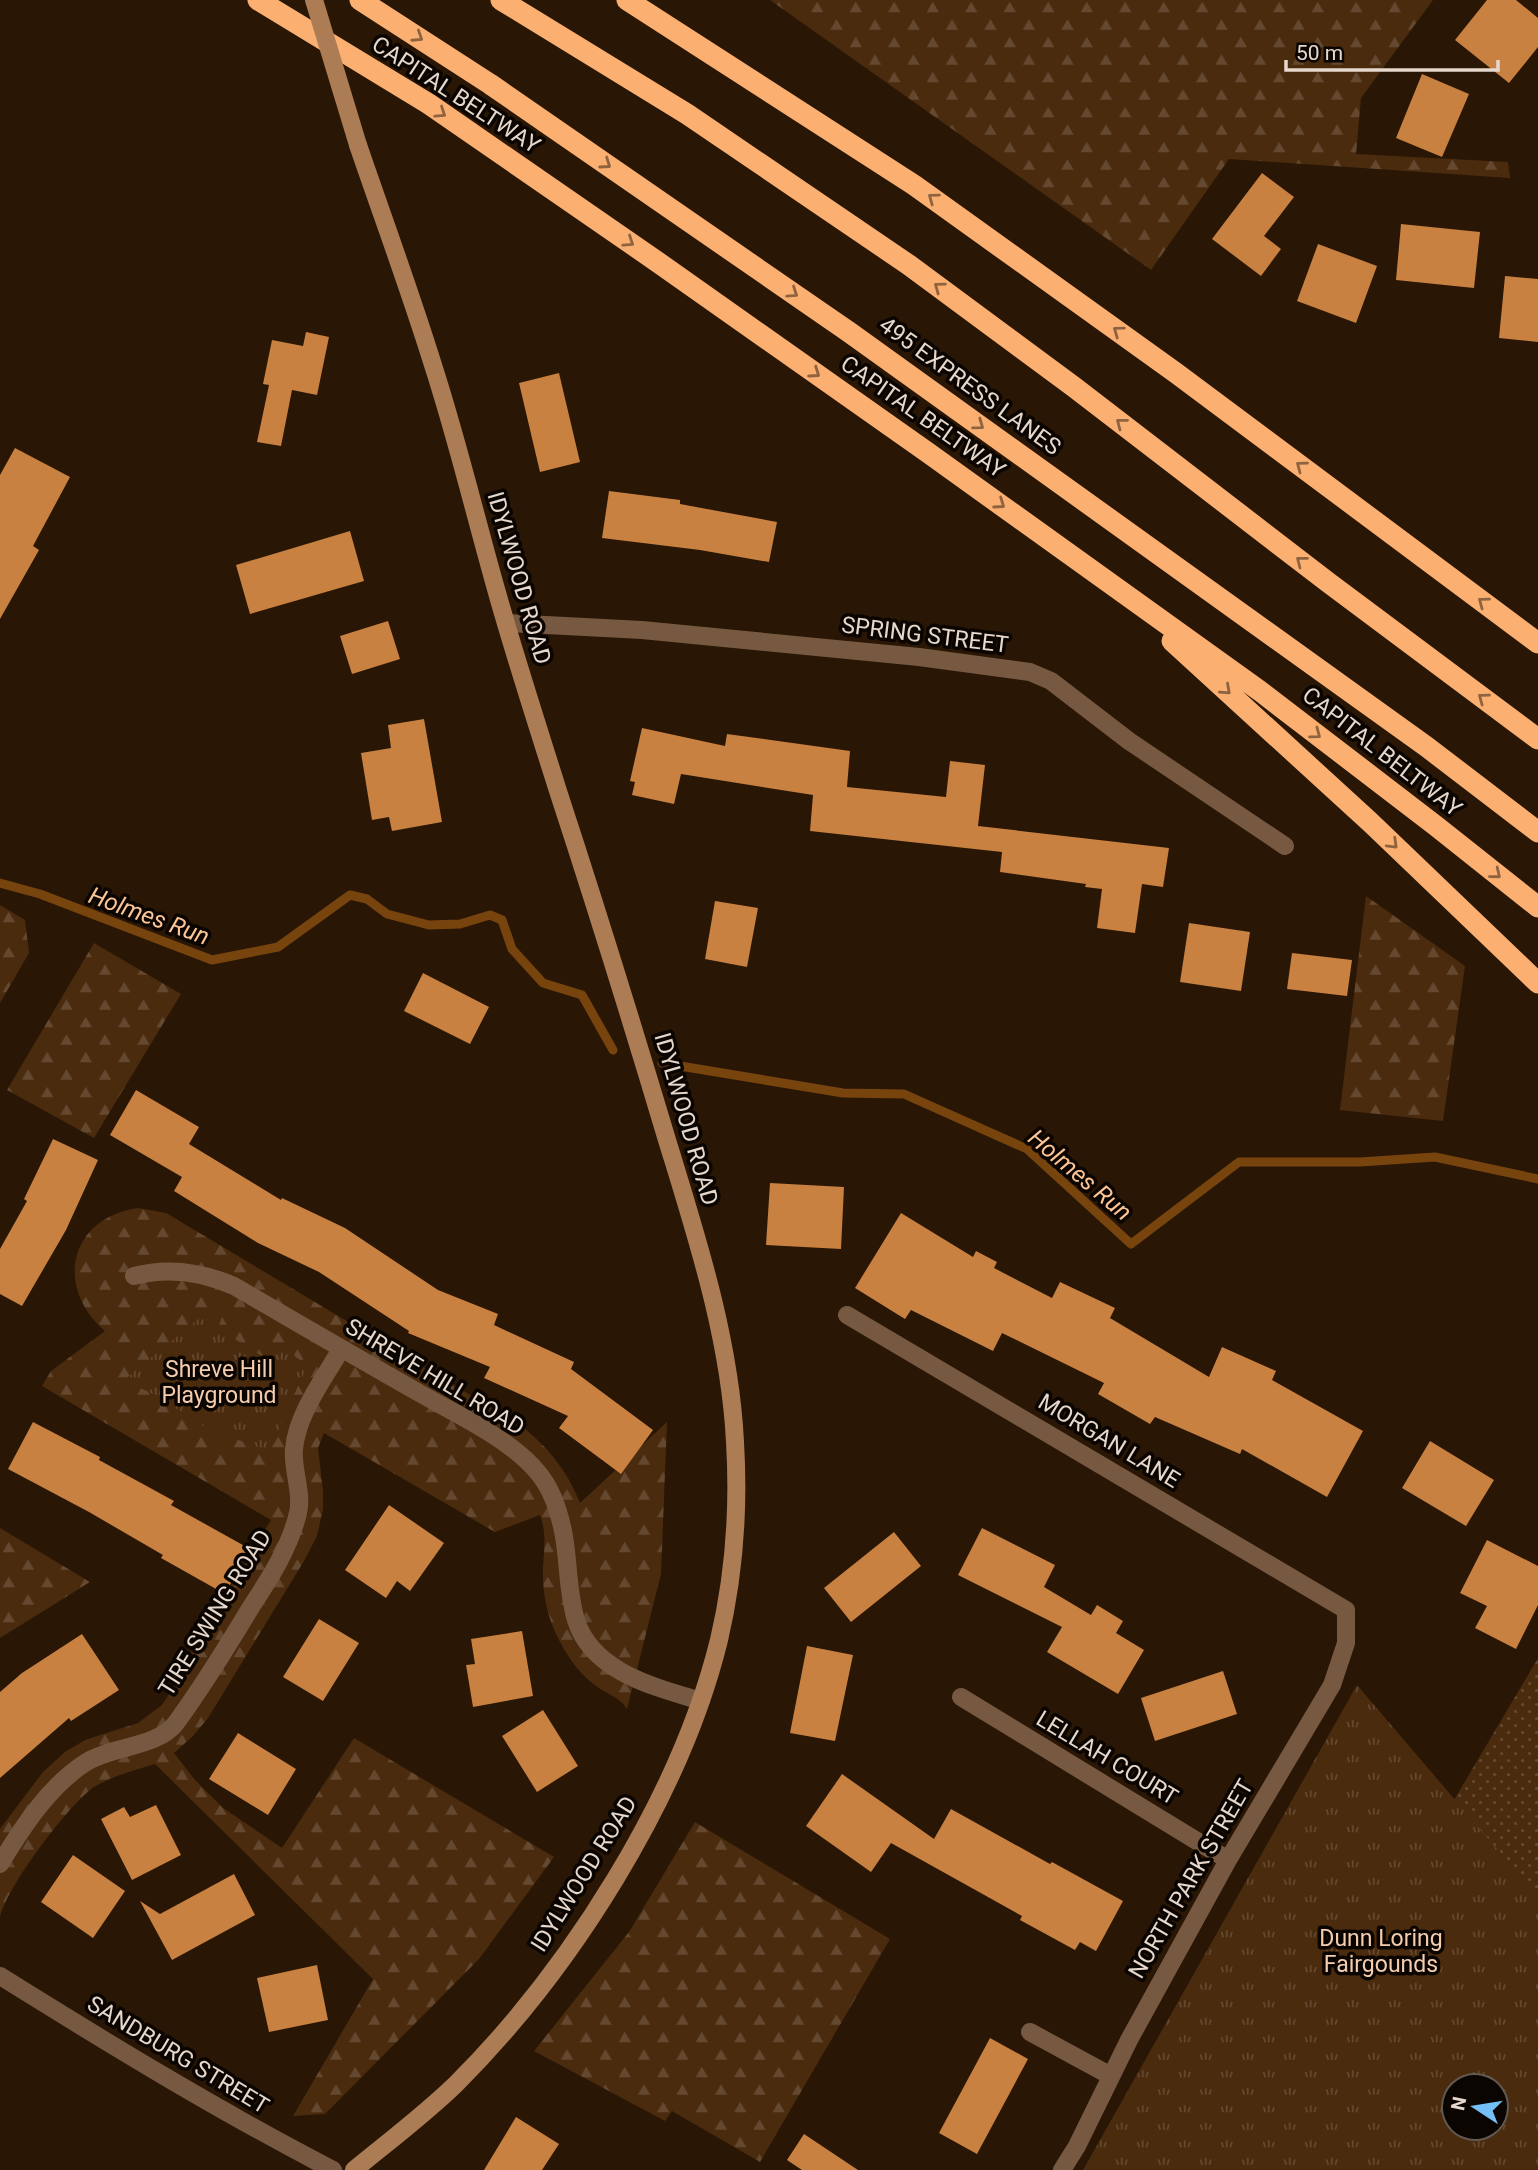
<svg xmlns="http://www.w3.org/2000/svg" width="1538" height="2170" font-family="Roboto,sans-serif">
	<style>
		.grass { fill: url(#grass-dots) }
		.forest { fill: url(#forest-firs) }
		.park { fill: url(#park-tufts); fill-rule: evenodd }
		.lines { fill: none; stroke-linecap: round; stroke-linejoin: round }
		.stream { stroke: #78440e; stroke-width: 9 }
		.building { fill: #c88140 }
		.minor { stroke: #775941; stroke-width: 18 }
		.secondary { stroke: #ac7c55; stroke-width: 18 }
		.motorway { stroke: #fbb071; stroke-width: 21 }
		.secondary-bridge { stroke: #ac7c55; stroke-width: 18 }
		.oneway { stroke: #8f633f }
		.labels { text-anchor: middle; dominant-baseline: central; stroke-width: 7; stroke-linejoin: round; paint-order: stroke }
		.street-label { font-size: 23px; fill: #e6d8cd; stroke: #0b0501 }
		.park-label { font-size: 23px; fill: #f4cdaf; stroke: #0b0501 }
		.water-label { font-size: 24px; font-style: italic; fill: #fdc495; stroke: #0b0501 }
	</style>
	<defs>
		<pattern id="grass-dots" width="8" height="8" patternUnits="userSpaceOnUse" patternTransform="scale(1.75)"><rect width="8" height="8" fill="#4a2b0e"/><path d="M2 2h.1M6 6h.1" fill="none" stroke="#644930" stroke-width="1.8" stroke-linecap="round"/></pattern>
		<pattern id="forest-firs" width="22" height="20" patternUnits="userSpaceOnUse" patternTransform="scale(1.75)"><rect width="22" height="20" fill="#4a2b0e"/><path d="M5 1l3.5 6h-7zM16 11l3.5 6h-7z" fill="#644930"/></pattern>
		<pattern id="park-tufts" width="24" height="20" patternUnits="userSpaceOnUse" patternTransform="scale(1.75)"><rect width="24" height="20" fill="#4a2b0e"/><path d="M3 7l-1-3M5 7V3M7 7l1-3M15 17l-1-3M17 17v-4M19 17l1-3" fill="none" stroke="#644930"/></pattern>
	</defs>
	<rect width="100%" height="100%" fill="#291605"/>
	<path class="grass" d="M1538 1658V1916L1235 2170Z"/>
	<path class="forest" d="M770 0H1433L1361 98 1356 154 1508 162 1510 178 1229 159 1151 270Z
		M1366 896 1465 966 1443 1121 1340 1110Z
		M0 905 25 920 29 953 0 1003Z
		M94 943 181 994 94 1138 7 1090Z
		M138 1208 166 1213 517 1423C546 1444 567 1470 580 1503L667 1422 661 1574 627 1709C620 1698 612 1696 602 1690 582 1678 567 1657 557 1636 547 1616 542 1591 543 1568 544 1549 547 1534 540 1515L495 1532 324 1433 318 1448 323 1491V1509L317 1536 304 1561 208 1718 193 1736 174 1753 195 1780 223 1808 282 1848 354 1738 554 1857 479 1959 325 2114 293 2116 373 1979 155 1764C135 1770 112 1776 94 1787 69 1804 5 1889 0 1918V1829L43 1772 65 1752 85 1740 138 1723 162 1705 177 1682 195 1644 271 1520 42 1386 51 1371 105 1331C54 1287 69 1218 138 1208Z
		M0 1528 90 1582 0 1638Z
		M695 1822 890 1939 760 2162 672 2111 665 2121 534 2051 629 1932Z"/>
	<path class="park" d="M213 1307 225 1309 218 1328 271 1362 280 1344 307 1366 269 1451 208 1429 157 1396 124 1380Z
		M1357 1685 1538 1897V2170H1083ZM1496 2086V2128H1454V2086Z"/>
	<g class="lines">
		<path class="stream" d="M0 883 40 894 212 960 278 947 350 895 367 899 387 914 429 925 460 924 490 915 502 920 512 949 543 983 582 995 613 1050
			M662 1063 843 1093 904 1094 1027 1149 1131 1244 1239 1162H1360L1435 1157 1538 1179"/>
	</g>
	<path class="building" d="M1487 0H1516L1538 18V47L1509 83 1455 40Z
		M1422 74 1469 94 1442 157 1396 138Z
		M1262 173 1294 197 1264 236 1281 249 1261 276 1212 239Z
		M1401 224 1480 232 1474 288 1396 280Z
		M1318 244 1377 266 1356 323 1297 301Z
		M1505 276 1538 279V342L1499 338Z
		M306 332 329 337 317 395 292 390 281 446 257 442 269 385 263 384 272 340 303 346Z
		M559 373 580 462 540 472 519 383Z
		M15 448 70 477 33 546 39 550 0 619V475Z
		M609 491 680 500V504L777 522 769 562 700 550 602 538Z
		M350 531 364 581 250 614 236 565Z
		M388 621 400 659 352 674 340 636Z
		M424 719 442 822 392 831 389 817 372 820 361 753 391 748 388 725Z
		M642 728 725 746 727 734 850 751 847 787 946 797 950 761 985 765 978 826 1169 848 1163 887 1142 884 1135 933 1097 928 1102 889 1085 887 1086 884 1000 872 1002 852 810 831 813 795 681 774 674 804 632 795 635 782 630 781Z
		M715 901 758 908 747 967 705 959Z
		M1189 923 1250 932 1241 991 1180 982Z
		M1292 953 1352 960 1347 996 1287 989Z
		M423 973 489 1007 470 1044 404 1011Z
		M136 1090 199 1127 189 1144 281 1200 282 1198 345 1228 438 1290 498 1314 494 1325 574 1362 571 1369 653 1430 621 1474 559 1428 568 1416 484 1378 490 1367 408 1333 409 1331 319 1272 258 1243 174 1191 182 1177 110 1135Z
		M53 1139 98 1160 66 1230 22 1306 0 1294V1249L27 1201 24 1199Z
		M770 1183 844 1187 841 1249 766 1245Z
		M901 1213 973 1257 976 1251 997 1262 994 1268 1052 1298 1060 1282 1115 1308 1110 1318 1209 1377 1222 1347 1276 1371 1272 1380 1363 1431 1327 1497 1242 1449 1240 1454 1155 1417 1150 1424 1098 1394 1104 1383 1002 1333 993 1351 911 1310 905 1319 855 1288Z
		M33 1422 100 1457 99 1460 174 1501 171 1505 250 1549 225 1594 161 1558 163 1555 89 1512 8 1469Z
		M1430 1441 1494 1480 1466 1526 1402 1488Z
		M389 1505 444 1543 410 1591 397 1581 386 1598 345 1570Z
		M982 1528 1055 1565 1044 1587 1091 1615 1097 1605 1123 1621 1116 1633 1144 1650 1118 1694 1047 1652 1062 1627 958 1575Z
		M894 1532 921 1566 851 1622 824 1588Z
		M1487 1540 1538 1566V1605L1516 1649 1475 1628 1487 1606 1460 1593Z
		M319 1619 359 1643 323 1701 283 1677Z
		M522 1631 533 1696 473 1707 466 1665 475 1664 471 1639Z
		M82 1634 119 1690 71 1721 69 1718 0 1778V1692L22 1673Z
		M807 1646 853 1655 835 1741 790 1733Z
		M1223 1671 1237 1714 1155 1741 1141 1698Z
		M543 1710 578 1766 537 1792 502 1736Z
		M238 1733 296 1769 268 1815 209 1779Z
		M842 1774 934 1839 951 1809 1050 1864 1052 1862 1123 1901 1096 1951 1080 1942 1075 1950 1020 1920 1022 1916 891 1843 871 1872 806 1826Z
		M156 1805 181 1855 132 1880 101 1819 124 1807 130 1817Z
		M73 1855 125 1891 93 1938 41 1902Z
		M234 1874 255 1915 172 1960 140 1901 160 1914Z
		M317 1965 328 2020 269 2032 257 1978Z
		M990 2038 1028 2059 977 2154 939 2133Z
		M516 2117 559 2144 542 2170H484Z
		M804 2134 858 2170H802L787 2160Z"/>
	<g class="lines">
		<path class="minor" d="M506 623 642 630 919 657 1030 672 1051 681 1129 741 1285 846
			M134 1276C168 1267 202 1272 234 1286 294 1321 354 1356 414 1390 452 1412 505 1436 534 1468 551 1486 558 1508 563 1531 569 1560 567 1591 576 1620 592 1672 655 1687 701 1701
			M847 1315 1346 1610V1643L1332 1685 1228 1860 1129 2040 1077 2146 1062 2170
			M961 1697 1228 1860
			M0 1864C22 1828 48 1787 85 1763 110 1746 157 1748 176 1723 203 1686 227 1647 251 1607 270 1578 290 1547 298 1513 303 1493 292 1470 294 1449 297 1414 324 1379 341 1349
			M0 1976C109 2044 219 2111 333 2170
			M1030 2032 1111 2076"/>
		<path class="secondary" d="M354 2170C388 2142 424 2115 456 2084 570 1970 680 1798 719 1640 734 1576 739 1508 735 1442 730 1339 697 1238 667 1140 632 1023 596 907 558 791 537 724 515 657 496 589 475 515 457 439 433 365 410 291 383 218 358 145"/>
		<path class="motorway" d="M258 0 429 104 659 263 927 452 1260 691 1436 826 1538 907
			M360 0 490 84 849 332 1427 747 1538 832
			M501 0 687 114 909 265 1074 387 1329 583 1538 739
			M627 0 914 185 1176 373 1538 643
			M1172 641 1370 822 1538 983"/>
		<path class="secondary-bridge" d="M314 0 358 145"/>
	</g>
	<defs><path id="oneway-chevron" d="M-2-3.5L2.5 0L-2 3.5" fill="none" stroke-width="1.6" stroke-linecap="round" stroke-linejoin="round" transform="scale(1.75)"/></defs>
	<g class="oneway">
		<use href="#oneway-chevron" transform="translate(418 37) rotate(33)"/>
		<use href="#oneway-chevron" transform="translate(441 113) rotate(34)"/>
		<use href="#oneway-chevron" transform="translate(606 164) rotate(35)"/>
		<use href="#oneway-chevron" transform="translate(933 198) rotate(-144)"/>
		<use href="#oneway-chevron" transform="translate(629 242) rotate(34)"/>
		<use href="#oneway-chevron" transform="translate(939 287) rotate(-144)"/>
		<use href="#oneway-chevron" transform="translate(793 293) rotate(34)"/>
		<use href="#oneway-chevron" transform="translate(1118 331) rotate(-144)"/>
		<use href="#oneway-chevron" transform="translate(815 373) rotate(35)"/>
		<use href="#oneway-chevron" transform="translate(1121 423) rotate(-142)"/>
		<use href="#oneway-chevron" transform="translate(979 425) rotate(36)"/>
		<use href="#oneway-chevron" transform="translate(1301 466) rotate(-143)"/>
		<use href="#oneway-chevron" transform="translate(1000 504) rotate(35)"/>
		<use href="#oneway-chevron" transform="translate(1301 561) rotate(-142)"/>
		<use href="#oneway-chevron" transform="translate(1483 602) rotate(-143)"/>
		<use href="#oneway-chevron" transform="translate(1226 690) rotate(42)"/>
		<use href="#oneway-chevron" transform="translate(1483 698) rotate(-143)"/>
		<use href="#oneway-chevron" transform="translate(1316 734) rotate(37)"/>
		<use href="#oneway-chevron" transform="translate(1393 844) rotate(44)"/>
		<use href="#oneway-chevron" transform="translate(1496 874) rotate(39)"/>
	</g>
	<g class="labels">
		<g class="street-label">
			<text transform="translate(456 95) rotate(33)">CAPITAL BELTWAY</text>
			<text transform="translate(970 386) rotate(36)">495 EXPRESS LANES</text>
			<text transform="translate(923 417) rotate(35)">CAPITAL BELTWAY</text>
			<text transform="translate(519 578) rotate(74)">IDYLWOOD ROAD</text>
			<text transform="translate(925 635) rotate(7)">SPRING STREET</text>
			<text transform="translate(1382 752) rotate(38)">CAPITAL BELTWAY</text>
			<text transform="translate(686 1119) rotate(74)">IDYLWOOD ROAD</text>
			<text transform="translate(435 1377) rotate(31)">SHREVE HILL ROAD</text>
			<text transform="translate(1109 1441) rotate(31)">MORGAN LANE</text>
			<text transform="translate(215 1613) rotate(-58)">TIRE SWING ROAD</text>
			<text transform="translate(1107 1758) rotate(31)">LELLAH COURT</text>
			<text transform="translate(584 1874) rotate(-58)">IDYLWOOD ROAD</text>
			<text transform="translate(1191 1879) rotate(-60)">NORTH PARK STREET</text>
			<text transform="translate(178 2055) rotate(31)">SANDBURG STREET</text>
		</g>
		<g class="park-label">
			<text x="219" y="1369">Shreve Hill<tspan x="219" dy="26">Playground</tspan></text>
			<text x="1381" y="1938">Dunn Loring<tspan x="1381" dy="26">Fairgounds</tspan></text>
		</g>
		<g class="water-label">
			<text transform="translate(149 916) rotate(20)">Holmes Run</text>
			<text transform="translate(1080 1175) rotate(40)">Holmes Run</text>
		</g>
	</g>
	<g transform="translate(1475 2107) rotate(282)"><circle r="33" fill="#0b0501" stroke="#635953" stroke-width="2"/>
	<path d="M0-5L12 26L0 18L-12 26Z" fill="#74c0f6"/>
	<text y="-10" font-size="19" font-weight="bold" text-anchor="middle" fill="#e6d8cd">N</text>
	</g>
	<path d="M1286 60v10h212v-10" fill="none" stroke="#e6d8cd" stroke-width="3.5"/>
	<text x="1296" y="60" font-size="21" fill="#e6d8cd" stroke="#0b0501" stroke-width="5" paint-order="stroke">50 m</text>
</svg>
